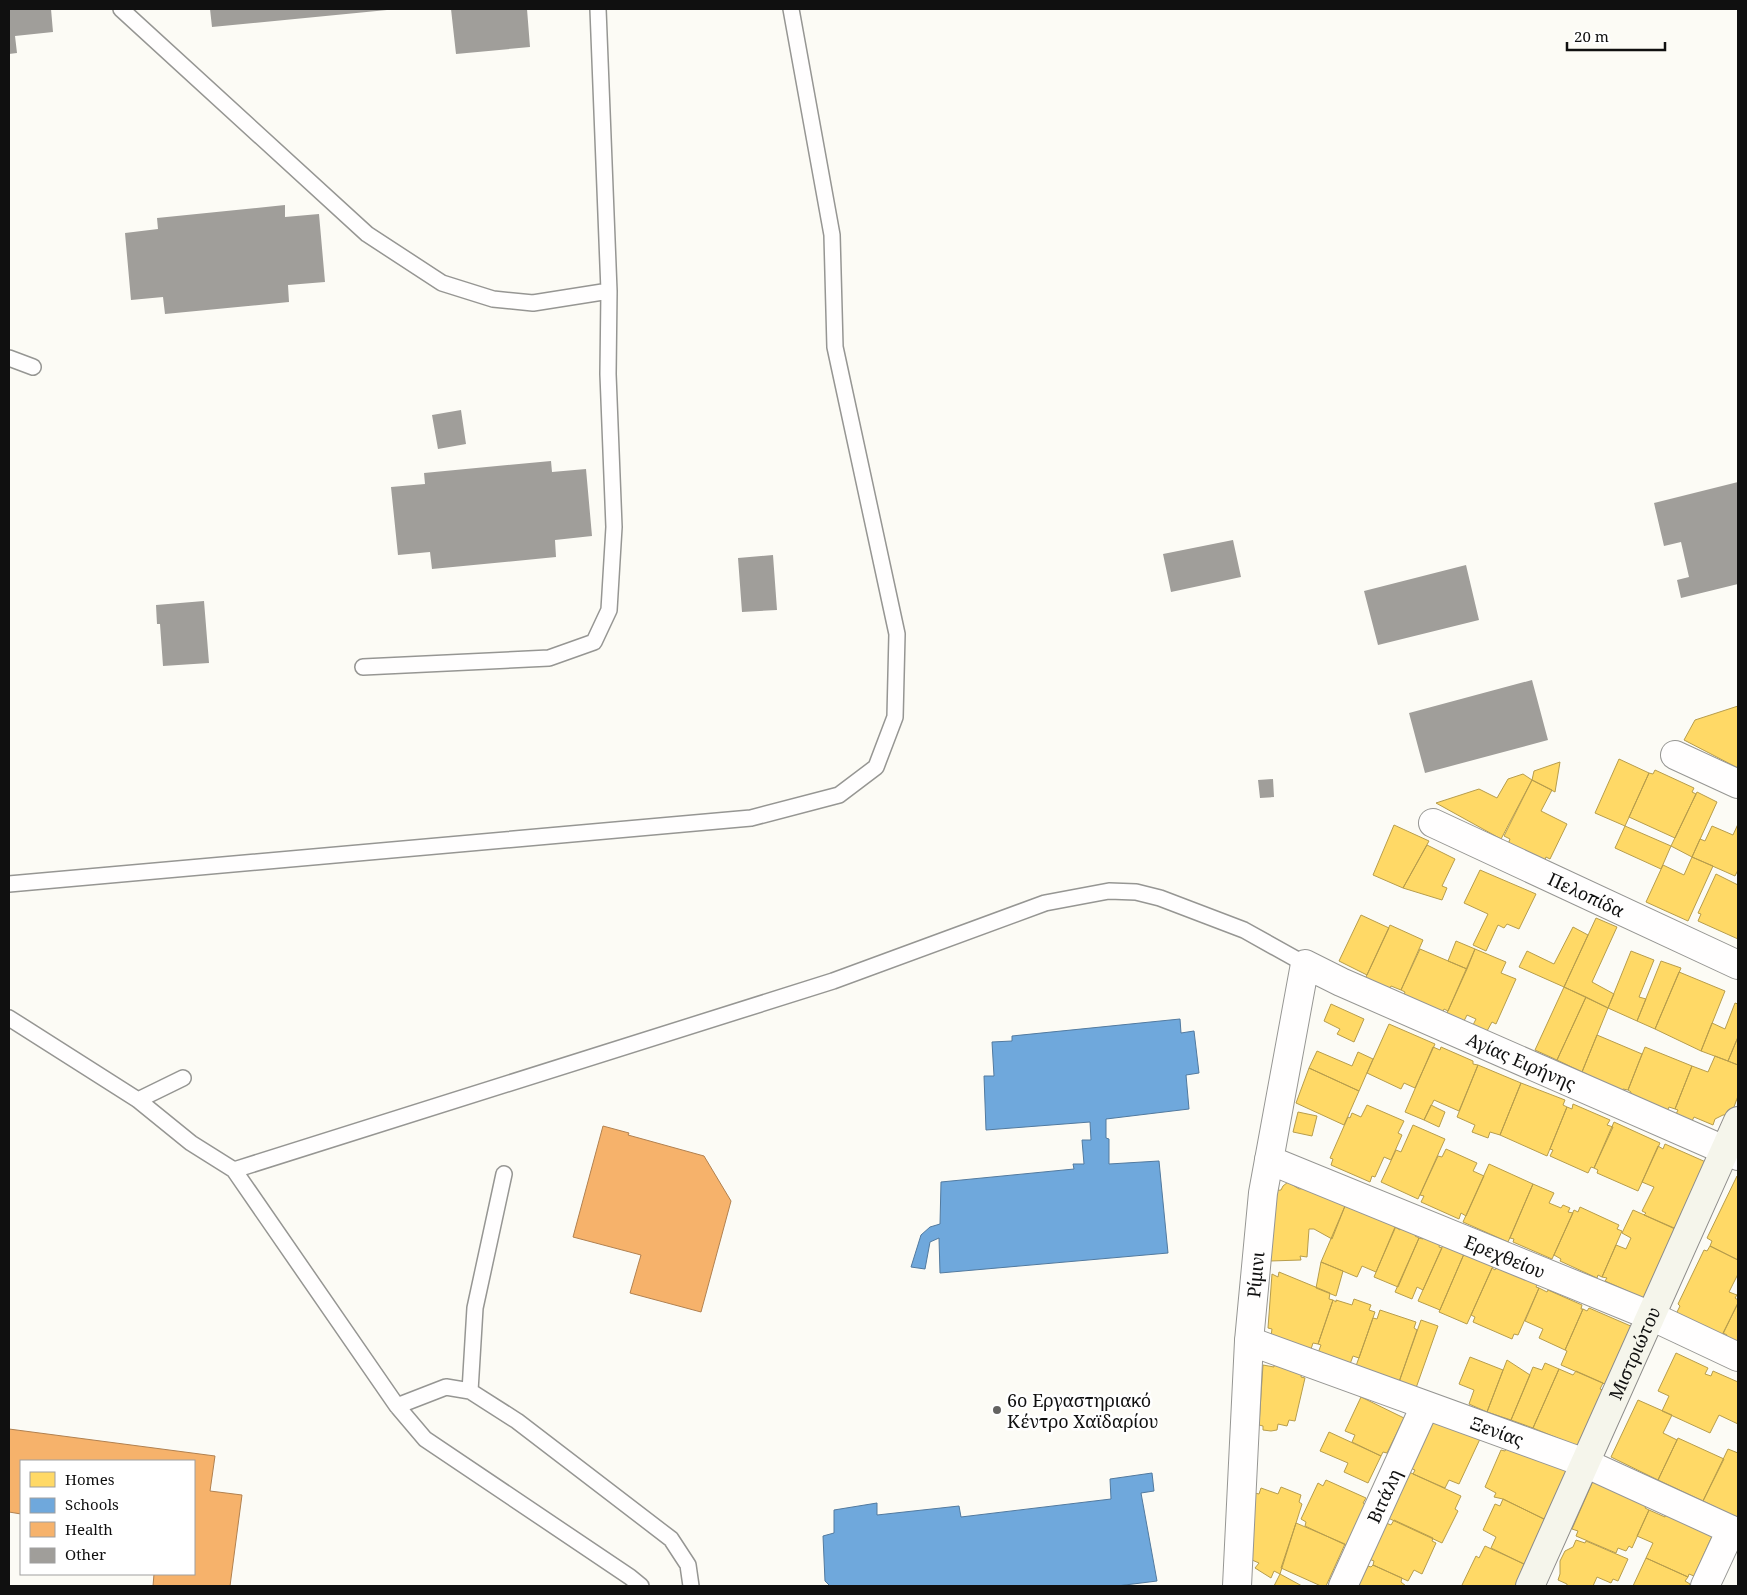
<svg xmlns="http://www.w3.org/2000/svg" width="1747" height="1595" font-family="'Noto Serif',serif">
	<style>
		.homes { fill: #ffd966; stroke: #b79d4c }
		.schools { fill: #6fa8dc; stroke: #527a9f }
		.health { fill: #f6b26b; stroke: #b18150 }
		.building { fill: #a09e9a }
		.lines { fill: none; stroke-linecap: round; stroke-linejoin: round }
		.lane-casing { stroke: #969693; stroke-width: 18 }
		.street-casing { stroke: #969693; stroke-width: 30 }
		.secondary-casing { stroke: #8d8c8a; stroke-width: 30 }
		.lane { stroke: #fffefe; stroke-width: 15 }
		.street { stroke: #fffefe; stroke-width: 28 }
		.secondary { stroke: #f5f5eb; stroke-width: 28 }
		.poi-dot { fill: #636260; stroke: #fff; stroke-width: 2 }
		.labels { text-anchor: middle; dominant-baseline: central; stroke-width: 5; stroke-linejoin: round; paint-order: stroke }
		.street-label { font-size: 18px; fill: #101010; stroke: #fff }
		.poi-label { font-size: 18px; fill: #101010; stroke: #fff; text-anchor: start }
	</style>
	<rect width="100%" height="100%" fill="#fcfbf5"/>
	<path class="homes" d="M1738 706V768L1684 740 1695 720Z
		M1619 759 1649 773 1625 826 1595 813Z
		M1560 762 1555 792 1532 780 1534 771Z
		M1655 770 1694 788 1692 792 1696 794 1675 838 1629 817 1649 773 1653 774Z
		M1523 774 1532 780 1501 839 1436 803 1479 789 1497 798 1508 779Z
		M1532 780 1552 790 1541 811 1567 824 1550 859 1546 857 1544 862 1508 844 1510 839 1504 836Z
		M1697 792 1717 802 1692 857 1671 846Z
		M1738 824V870L1735 876 1692 857 1700 839 1705 841 1712 826 1733 835Z
		M1394 825 1429 841 1403 888 1373 875Z
		M1625 826 1671 846 1661 869 1615 848Z
		M1427 845 1455 859 1442 886 1447 888 1442 900 1403 888Z
		M1692 857 1713 866 1688 921 1646 902 1663 865 1684 875Z
		M1480 870 1536 894 1519 929 1507 924 1504 928 1498 925 1486 951 1473 945 1488 914 1464 903Z
		M1716 874 1738 885V939L1698 921 1701 914 1698 913Z
		M1361 915 1389 928 1367 975 1339 961Z
		M1596 918 1617 927 1592 982 1614 994 1608 1008 1564 987Z
		M1390 925 1423 940 1401 990 1391 986 1389 990 1365 979Z
		M1573 927 1588 935 1564 987 1519 967 1527 951 1554 964Z
		M1456 941 1475 949 1467 969 1448 961Z
		M1420 949 1467 969 1448 1011 1444 1009 1441 1016 1402 999 1405 992 1401 990Z
		M1475 949 1506 962 1501 973 1516 979 1496 1024 1492 1022 1487 1031 1473 1025 1476 1019 1467 1015 1464 1021 1447 1013Z
		M1631 951 1654 960 1639 997 1646 999 1637 1021 1608 1008Z
		M1661 961 1681 968 1655 1029 1637 1021Z
		M1679 972 1725 991 1701 1051 1655 1029Z
		M1564 987 1586 997 1557 1060 1535 1050Z
		M1586 997 1608 1008 1582 1072 1557 1060Z
		M1735 1003 1738 1004V1037L1728 1061 1701 1051 1712 1023 1725 1029Z
		M1331 1004 1364 1019 1354 1042 1337 1034 1340 1029 1324 1021Z
		M1389 1024 1435 1044 1415 1088 1404 1083 1401 1089 1367 1073Z
		M1597 1035 1642 1054 1628 1090 1623 1089 1622 1093 1585 1078 1587 1074 1582 1072Z
		M1738 1037V1065L1728 1061Z
		M1433 1047 1440 1050 1441 1047 1473 1061V1064L1478 1065 1459 1111 1434 1100 1424 1120 1405 1112Z
		M1645 1047 1692 1066 1675 1109 1669 1107 1666 1114 1629 1098 1631 1092 1628 1090Z
		M1317 1051 1352 1066 1358 1052 1373 1059 1359 1091 1309 1068Z
		M1715 1056 1738 1065V1096L1731 1115H1723L1715 1119 1713 1125 1694 1117 1692 1121 1676 1114 1678 1110 1675 1109 1692 1066 1708 1072Z
		M1478 1065 1521 1083 1500 1135 1490 1132 1488 1138 1472 1132 1475 1125 1457 1117Z
		M1309 1068 1359 1091 1344 1125 1296 1103Z
		M1521 1083 1565 1100 1563 1105 1567 1107 1547 1156 1500 1135Z
		M1573 1104 1610 1120 1607 1125 1613 1127 1594 1168 1591 1167 1588 1173 1550 1156 1553 1150 1550 1149 1567 1107 1572 1109Z
		M1367 1105 1404 1121 1398 1133 1402 1135 1391 1160 1384 1157 1375 1177 1372 1176 1370 1182 1331 1165 1333 1159 1330 1158 1348 1117 1350 1118 1352 1113 1361 1117Z
		M1431 1105 1445 1112 1439 1127 1424 1120Z
		M1298 1112 1317 1116 1312 1136 1293 1132Z
		M1614 1122 1660 1143 1638 1191 1597 1173 1598 1170 1594 1168Z
		M1413 1125 1445 1139 1418 1199 1381 1182 1396 1150 1401 1152Z
		M1665 1144 1708 1163 1675 1229 1644 1215 1646 1213 1642 1211 1654 1187 1642 1182 1658 1146 1663 1149Z
		M1446 1149 1477 1163 1473 1171 1484 1176 1466 1216 1461 1213 1459 1219 1421 1202 1424 1196 1420 1195 1438 1156 1442 1157Z
		M1489 1164 1533 1184 1508 1242 1463 1222Z
		M1737 1176 1738 1177V1260L1710 1246 1712 1241 1707 1238Z
		M1288 1182 1299 1189 1307 1188 1345 1206 1332 1239 1314 1229H1309L1307 1257 1300 1256 1301 1260 1270 1261 1273 1191 1281 1190 1283 1186Z
		M1533 1184 1554 1193 1549 1203 1561 1208 1563 1205 1570 1208 1568 1212 1573 1213 1552 1259 1513 1242 1514 1239 1510 1238Z
		M1345 1206 1397 1224 1376 1272 1362 1266 1357 1277 1321 1262Z
		M1580 1207 1619 1225 1617 1229 1622 1231 1602 1277 1598 1275 1597 1278 1560 1261 1561 1259 1554 1255 1574 1210 1578 1212Z
		M1633 1210 1681 1231 1650 1301 1605 1281 1607 1278 1602 1277 1616 1245 1626 1249 1631 1238 1622 1233Z
		M1402 1225 1417 1232 1415 1236 1419 1238 1398 1287 1374 1277 1395 1227 1400 1230Z
		M1424 1235 1440 1242 1439 1247 1442 1248 1423 1290 1417 1287 1412 1299 1395 1292 1419 1238 1423 1239Z
		M1443 1245 1464 1254 1440 1310 1418 1301Z
		M1710 1246 1738 1260V1274L1729 1292 1737 1295 1735 1298 1738 1300V1303L1722 1336 1676 1314 1680 1306 1678 1304 1704 1250 1707 1251Z
		M1464 1254 1494 1264 1467 1324 1439 1312Z
		M1321 1262 1343 1271 1336 1296 1316 1288Z
		M1498 1265 1538 1283 1536 1287 1539 1288 1518 1335 1514 1334 1512 1339 1473 1322 1475 1317 1471 1315 1492 1268 1495 1270Z
		M1279 1272 1330 1293 1329 1299 1333 1300 1318 1344 1313 1343 1311 1349 1271 1336 1272 1329 1268 1328 1272 1274 1278 1277Z
		M1539 1288 1547 1292 1548 1290 1582 1305 1581 1309H1583L1565 1350 1539 1338 1543 1329 1525 1321Z
		M1354 1299 1371 1305 1369 1310 1375 1312 1359 1358 1353 1356 1350 1364 1318 1353 1321 1345 1318 1344 1333 1300 1336 1302V1300L1352 1305Z
		M1738 1303V1346L1725 1340 1727 1335 1723 1333Z
		M1589 1308 1633 1327 1607 1385 1561 1365 1567 1351 1565 1350 1583 1309 1587 1311Z
		M1380 1310 1416 1322 1414 1328 1417 1330 1399 1382 1356 1366 1373 1318 1377 1319Z
		M1421 1320 1438 1326 1416 1388 1399 1382Z
		M1676 1353 1708 1368 1705 1374 1711 1376 1713 1371 1738 1382V1424L1719 1415 1710 1433 1662 1411 1669 1396 1658 1391Z
		M1470 1357 1503 1370 1487 1412 1469 1404 1474 1390 1459 1384Z
		M1507 1360 1530 1375 1511 1420 1487 1412Z
		M1274 1363 1302 1371 1301 1377 1305 1378 1295 1421 1289 1420 1287 1426 1278 1424 1277 1430 1271 1431 1263 1430V1426L1259 1425 1263 1365 1274 1367Z
		M1545 1363 1559 1369 1533 1428 1511 1420 1533 1367 1542 1370Z
		M1559 1369 1573 1375 1576 1371 1603 1383 1600 1389 1608 1392 1584 1449 1533 1428Z
		M1361 1397 1404 1418 1387 1453 1383 1452 1381 1456 1352 1442 1355 1435 1345 1431Z
		M1638 1400 1672 1415 1663 1433 1677 1440 1658 1480 1611 1457Z
		M1433 1420 1480 1439 1459 1484 1449 1480 1445 1488 1413 1474 1415 1470 1410 1468Z
		M1329 1432 1381 1456 1368 1483 1344 1472 1348 1463 1320 1451Z
		M1678 1438 1724 1459 1703 1501 1658 1480Z
		M1507 1447 1572 1473 1546 1520 1503 1499 1494 1497 1496 1493 1485 1487 1501 1450 1505 1451Z
		M1728 1449 1738 1453V1518L1703 1501Z
		M1409 1472 1461 1496 1455 1509 1458 1511 1442 1543 1388 1518Z
		M1326 1480 1366 1498 1363 1503 1368 1506 1350 1547 1305 1526 1306 1522 1301 1519 1318 1483 1323 1486Z
		M1593 1481 1647 1504 1645 1508 1649 1510 1632 1548 1629 1546 1626 1551 1618 1548 1616 1553 1576 1536 1578 1531 1572 1529Z
		M1281 1487 1301 1495 1299 1502 1302 1504 1280 1574 1274 1571 1271 1578 1255 1568 1259 1563 1252 1560 1255 1493 1259 1494 1261 1488 1278 1494Z
		M1503 1499 1546 1520 1532 1563 1526 1561 1524 1564 1491 1548 1496 1537 1483 1530 1495 1504 1500 1506Z
		M1649 1510 1665 1517 1666 1513 1713 1534 1694 1576 1689 1574 1688 1577 1646 1558 1653 1543 1637 1536Z
		M1394 1520 1433 1538 1432 1541 1436 1543 1422 1574 1414 1570 1408 1581 1373 1565 1374 1561 1369 1559 1386 1523 1391 1525Z
		M1296 1523 1345 1544 1326 1586H1321L1281 1568Z
		M1576 1540 1585 1543 1586 1541 1628 1559 1618 1581 1613 1579 1611 1583 1597 1577 1593 1586H1567V1584L1558 1580 1560 1574V1561L1565 1551 1573 1547Z
		M1485 1546 1524 1564 1522 1569 1527 1571 1520 1586H1465L1462 1585 1476 1556 1479 1558Z
		M1646 1558 1688 1577 1685 1581 1690 1584 1689 1586H1633Z
		M1373 1565 1402 1578 1401 1582 1406 1586H1358L1368 1566 1371 1567Z
		M1280 1574 1302 1586H1274Z"/>
	<path class="schools" d="M1180 1019 1181 1033 1194 1031 1199 1073 1186 1075 1189 1109 1106 1119V1138L1109 1139V1164L1159 1161 1168 1253 940 1273 939 1238 930 1242 925 1269 911 1267 921 1235 930 1227 940 1224 941 1182 1074 1169 1073 1164H1084L1082 1140H1091L1090 1122 986 1130 984 1076H994L992 1042 1012 1041V1036Z
		M1152 1473 1154 1491 1141 1493 1157 1581 1117 1586H830L825 1581 823 1536 834 1533V1510L877 1503V1515L959 1506 961 1517 1111 1499 1110 1479Z"/>
	<path class="health" d="M603 1126 629 1133 628 1135 704 1156 731 1201 701 1312 630 1293 641 1255 573 1237Z
		M9 1429 215 1456 210 1491 242 1495 230 1586H153L154 1574H194V1461H21V1514L9 1512Z"/>
	<path class="building" d="M9 9H51L53 32 15 36 17 53 9 54Z
		M210 9H387V10L212 27Z
		M451 9H527L530 47 456 54Z
		M285 205V217L319 214 325 282 288 285 289 302 165 314 163 297 131 300 125 233 158 229 157 218Z
		M461 410 466 444 438 449 432 415Z
		M551 461 552 472 586 469 592 536 555 540 556 557 432 569 430 552 398 555 391 487 425 484 424 473Z
		M1738 482V584L1681 598 1677 580 1689 577 1681 542 1664 546 1654 503Z
		M1233 540 1241 577 1171 592 1163 554Z
		M773 555 777 610 742 612 738 558Z
		M1466 565 1479 620 1378 645 1364 591Z
		M204 601 209 663 163 666 160 624H157L156 605Z
		M1532 680 1548 740 1425 773 1409 713Z
		M1273 779 1274 797 1260 798 1258 780Z"/>
	<g class="lines">
		<defs>
			<path id="lane" d="M121 9 367 234 442 283 493 299 533 303 609 291
				M9 358 33 367
				M363 667 549 658 594 642 609 610 614 527 608 374 609 291 598 9
				M9 884 751 818 839 795 876 767 895 717 897 634 835 347 832 235 791 9
				M9 1018 138 1100 191 1143 234 1170 397 1406 425 1439 630 1577 641 1586
				M138 1100 183 1078
				M234 1170 833 981 1045 903 1109 891 1136 892 1160 898 1244 930 1305 964
				M470 1391 475 1308 504 1174
				M397 1406 446 1387 470 1391 517 1421 671 1539 688 1565 691 1586"/>
			<g id="street">
				<path d="M1675 755 1738 784"/>
				<path id="s1" d="M1433 823 1738 965"/>
				<path id="s2" d="M1269 1160 1651 1316 1738 1357"/>
				<path id="s3" d="M1249 1341 1585 1463 1738 1533"/>
				<path id="s4" d="M1237 1586 1249 1341 1263 1193 1305 964 1341 982 1738 1156"/>
				<path id="s5" d="M1343 1586 1425 1406"/>
				<path d="M1705 1586 1731 1530"/>
			</g>
			<g id="secondary">
				<path id="s6" d="M1530 1586 1738 1121"/>
			</g>
		</defs>
		<use href="#lane" class="lane-casing"/>
		<use href="#street" class="street-casing"/>
		<use href="#secondary" class="secondary-casing"/>
		<use href="#lane" class="lane"/>
		<use href="#street" class="street"/>
		<use href="#secondary" class="secondary"/>
	</g>
	<circle class="poi-dot" cx="997" cy="1410" r="5"/>
	<g class="labels">
		<g class="street-label">
			<text stroke="none"><textPath href="#s1" startOffset="169">Πελοπίδα</textPath></text>
			<text stroke="none"><textPath href="#s4" startOffset="864">Αγίας Ειρήνης</textPath></text>
			<text stroke="none"><textPath href="#s2" startOffset="255">Ερεχθείου</textPath></text>
			<text stroke="none"><textPath href="#s4" startOffset="312">Ρίμινι</textPath></text>
			<text stroke="none"><textPath href="#s6" startOffset="255">Μιστριώτου</textPath></text>
			<text stroke="none"><textPath href="#s3" startOffset="264">Ξενίας</textPath></text>
			<text stroke="none"><textPath href="#s5" startOffset="99">Βιτάλη</textPath></text>
		</g>
		<g class="poi-label">
			<text x="1007" y="1400">6ο Εργαστηριακό<tspan x="1007" dy="21">Κέντρο Χαϊδαρίου</tspan></text>
		</g>
	</g>
	<rect width="1747" height="1595" fill="none" stroke="#101010" stroke-width="20"/>
	<rect x="20" y="1460" width="175" height="115" fill="#ffffff" stroke="#9f9f9f"/>
	<rect x="30" y="1472" width="25" height="15" fill="#ffd966" stroke="#9f9f9f"/>
	<text x="65" y="1485" font-size="15" fill="#101010">Homes</text>
	<rect x="30" y="1498" width="25" height="15" fill="#6fa8dc" stroke="#9f9f9f"/>
	<text x="65" y="1510" font-size="15" fill="#101010">Schools</text>
	<rect x="30" y="1522" width="25" height="15" fill="#f6b26b" stroke="#9f9f9f"/>
	<text x="65" y="1535" font-size="15" fill="#101010">Health</text>
	<rect x="30" y="1548" width="25" height="15" fill="#a09e9a" stroke="#9f9f9f"/>
	<text x="65" y="1560" font-size="15" fill="#101010">Other</text>
	<path d="M1567 42v8h98v-8" fill="none" stroke="#101010" stroke-width="2.5"/>
	<text x="1574" y="42" font-size="15" fill="#101010" stroke="#ffffff" stroke-width="4" paint-order="stroke">20 m</text>
</svg>
